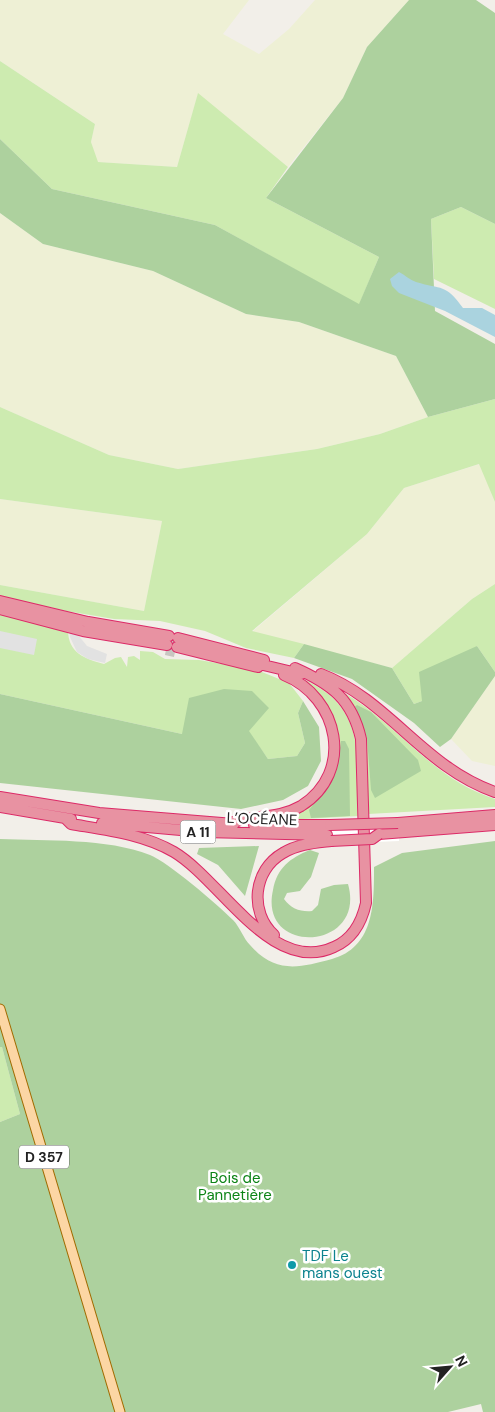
<svg xmlns="http://www.w3.org/2000/svg" width="495" height="1412" font-family="'DM Sans',sans-serif">
	<style>
		.farmland { fill: #eef0d5 }
		.grass { fill: #cdebb0 }
		.forest { fill: #add19e }
		.parking { fill: #e2e2e2 }
		.water { fill: #aad3df }
		.pier { fill: #fff }
		.lines { fill: none; stroke-linecap: round; stroke-linejoin: round }
		.motorway-tunnel { stroke: #c8c6c1; stroke-width: 10; stroke-dasharray: 10 5; stroke-linecap: butt }
		.primary-casing { stroke: #a06b00; stroke-width: 11 }
		.motorway-casing { stroke: #dc2a67; stroke-width: 12 }
		.primary { stroke: #fcd6a4; stroke-width: 9 }
		.motorway { stroke: #e892a2; stroke-width: 10 }
		.motorway-bridge-casing { stroke: #dc2a67; stroke-width: 12; stroke-linecap: butt }
		.motorway-bridge { stroke: #e892a2; stroke-width: 10 }
		.culture-dot { fill: #0f9aa8; stroke: #fff; stroke-width: 2 }
		.labels { text-anchor: middle; dominant-baseline: central; stroke-width: 5; stroke-linejoin: round; paint-order: stroke }
		.shield { fill: #fff; stroke: #646464; stroke-width: 1 }
		.shield-label { font-size: 14px; font-weight: bold; fill: #222 }
		.street-label { font-size: 15px; fill: #222; stroke: #fff }
		.park-label { font-size: 15px; fill: #0c8416; stroke: #fff }
		.culture-label { font-size: 15px; fill: #0d838f; stroke: #fff; text-anchor: start }
	</style>
	<rect width="100%" height="100%" fill="#f2efe9"/>
	<path class="farmland" d="M0 0H249L223 34 259 54 289 29 315 0H409L367 47 343 98 288 167 198 94 177 167 97 162 91 142 95 124 0 61Z
		M0 213 43 244 153 271 246 314 299 322 396 356 428 417 380 434 317 449 178 469 109 455 0 407Z
		M480 464 495 502V584L472 599 392 668 252 632 367 534 404 488Z
		M0 499 162 521 144 611 0 585Z
		M495 676V766L472 761 451 739Z"/>
	<path class="grass" d="M0 61 95 124 91 142 98 162 177 167 198 93 288 167 266 198 379 257 359 305 215 225 52 189 0 139Z
		M461 207 495 224V309L434 279 431 219Z
		M495 399V502L479 464 404 488 367 534 252 631 304 644 294 658 246 648 205 631 160 621 114 619 66 611 0 596V585L144 611 162 521 0 499V407L109 455 178 469 317 449 380 434 428 417Z
		M495 584V672L477 646 422 701 414 704 392 668 472 599Z
		M0 612 68 630C68 653 85 659 104 664L115 658 121 657 127 667 128 657 134 656 140 660V651L153 652 165 659 199 660 257 670 289 683 303 701 298 713 305 743 297 756 268 759 248 731 182 734 0 694Z
		M289 674C365 699 358 748 359 816L283 820 296 814 323 789 334 722Z
		M339 690C396 721 431 779 495 799V807L368 814 366 757Z
		M0 1047H2L20 1114 0 1122Z"/>
	<path class="forest" d="M409 0H476L495 13V224L461 207 431 219 435 311 495 344V399L428 417 396 356 299 322 246 314 153 271 43 244 0 213V139L52 189 215 225 359 304 379 257 266 198 343 98 367 47Z
		M304 644 392 668 414 704 422 701 419 672 477 646 495 672V676L451 739 440 747 414 723 352 679 294 658Z
		M224 689 252 691 269 708 249 731 268 759 297 756 305 743 298 713 303 701 319 727 321 761 308 786 283 800 241 809 0 783V694L182 734 189 698Z
		M357 705 371 712 418 760 421 771 375 798 371 790 367 738 353 708Z
		M341 741H345L349 749 350 816 311 818 309 810C330 784 337 774 341 741Z
		M0 839C46 841 107 838 150 855 168 862 218 905 233 920 240 927 243 938 250 945 275 974 299 968 332 959 375 947 374 902 374 867L402 853 495 841V1412H483L481 1404 448 1412H0V1122L20 1114 2 1047H0Z
		M259 846 245 896 218 865 197 854 199 848Z
		M310 850 319 853 311 877 300 891 287 893 284 899C291 909 301 912 312 911L318 905 321 889 334 885 348 884C367 951 258 957 273 890 277 868 290 858 310 850Z"/>
	<path class="parking" d="M69 629 74 630 87 646 107 654 105 663 88 659 77 652 70 637Z
		M0 631 37 639 34 655 0 648Z"/>
	<path class="water" d="M399 272C405 275 410 280 416 282 442 290 445 283 463 308H482L495 315V337L445 311 399 293 392 286 390 279Z"/>
	<path class="pier" d="M398 817 399 841 331 844 330 820Z"/>
	<g class="lines">
		<path class="motorway-tunnel" d="M168 640 177 643
			M166 650 175 652"/>
		<defs>
			<path id="primary" d="M0 1009 120 1412"/>
			<path id="motorway" d="M0 601 88 622 169 636
				M0 609 83 631 167 645
				M178 638 264 660
				M177 647 258 667
				M252 664H259L301 674
				M321 674C389 700 423 767 495 792
				M0 797 99 813 234 824
				M0 807 71 819
				M65 818 71 824C106 830 143 834 174 852 221 880 272 976 334 947 353 939 362 921 366 903L361 739C352 699 331 684 295 668
				M102 823 203 832 327 835
				M398 823 495 815
				M227 824C251 814 277 820 301 806 355 772 339 697 284 675
				M254 825H330
				M379 834 495 825
				M274 935C249 912 253 870 283 853 298 844 314 843 331 841"/>
		</defs>
		<use href="#primary" class="primary-casing"/>
		<use href="#motorway" class="motorway-casing"/>
		<use href="#primary" class="primary"/>
		<use href="#motorway" class="motorway"/>
		<defs>
			<path id="motorway-bridge" d="M330 825 398 823
				M331 841 372 839 379 834"/>
		</defs>
		<use href="#motorway-bridge" class="motorway-bridge-casing"/>
		<use href="#motorway-bridge" class="motorway-bridge"/>
	</g>
	<circle class="culture-dot" cx="292" cy="1265" r="5"/>
	<g class="labels">
		<g class="shield">
			<rect x="180.5" y="820.5" width="35" height="23" rx="4"/>
			<rect x="19" y="1145.5" width="50" height="23" rx="4"/>
		</g>
		<g class="shield-label">
			<text x="198" y="832">A 11</text>
			<text x="44" y="1157">D 357</text>
		</g>
		<g class="street-label">
			<text transform="translate(262 819) rotate(2)">L’OCÉANE</text>
		</g>
		<g class="park-label">
			<text x="235" y="1178">Bois de<tspan x="235" dy="17">Pannetière</tspan></text>
		</g>
		<g class="culture-label">
			<text x="302" y="1256">TDF Le<tspan x="302" dy="17">mans ouest</tspan></text>
		</g>
	</g>
	<g transform="translate(450 1367) rotate(63)" stroke="#ffffff" stroke-width="4" paint-order="stroke">
	<path d="M0-4L9 19L0 12L-9 19Z" fill="#222222"/>
	<text y="-8" font-size="14" font-weight="bold" text-anchor="middle" fill="#222222">N</text>
	</g>
</svg>
